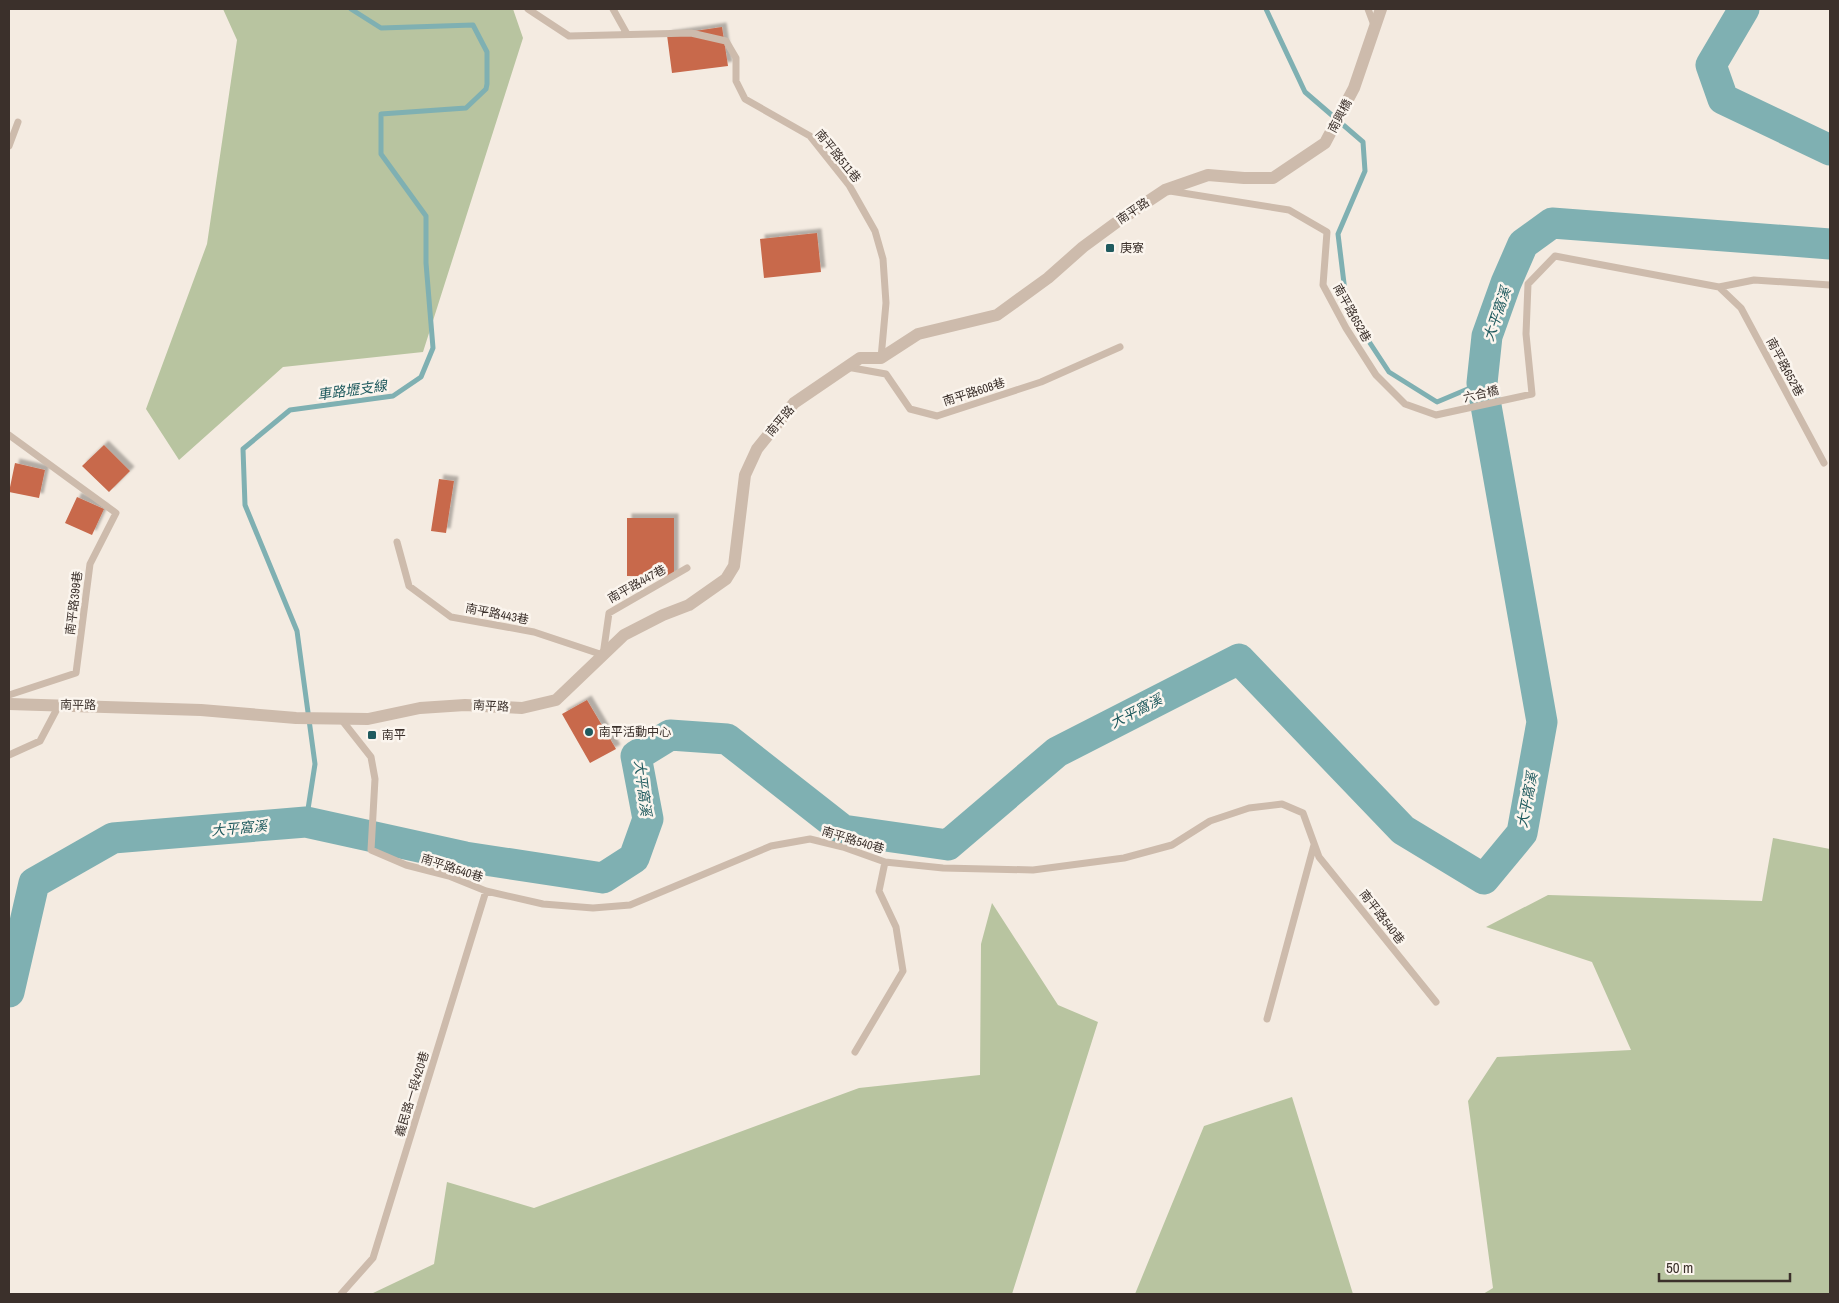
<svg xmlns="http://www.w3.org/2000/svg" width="1839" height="1303" font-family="'Archivo Narrow','Noto Sans TC',sans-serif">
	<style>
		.green { fill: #b8c4a0 }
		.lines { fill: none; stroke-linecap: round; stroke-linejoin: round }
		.stream { stroke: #7fb0b2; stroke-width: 5 }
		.river { stroke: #7fb0b2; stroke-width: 31 }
		.building { fill: #c8694b; filter: url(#shadow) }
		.service { stroke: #cdbbac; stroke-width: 7 }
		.tertiary { stroke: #cdbbac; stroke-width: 12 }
		.poi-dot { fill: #1f5a5e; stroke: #fbf5ee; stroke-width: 2 }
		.labels { text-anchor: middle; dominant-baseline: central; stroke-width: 5; stroke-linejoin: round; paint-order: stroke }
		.street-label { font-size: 12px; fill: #3b302b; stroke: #fbf5ee }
		.poi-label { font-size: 12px; fill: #3b302b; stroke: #fbf5ee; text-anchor: start }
		.water-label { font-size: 14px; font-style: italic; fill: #1f5a5e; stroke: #fbf5ee }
	</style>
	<defs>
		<filter id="shadow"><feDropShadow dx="4.5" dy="-4.5" stdDeviation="1" flood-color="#0004"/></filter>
	</defs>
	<rect width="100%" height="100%" fill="#f4ebe1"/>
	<path class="green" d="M223 9H513L523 38 423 352 283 367 179 460 146 409 207 244 237 40Z
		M1773 838 1830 849V1294H1483L1493 1288 1468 1101 1497 1057 1631 1050 1592 962 1486 927 1548 895 1762 901Z
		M992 903 1058 1005 1098 1022 1012 1294H371L434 1264 447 1182 534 1208 859 1088 980 1075 981 944Z
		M1292 1097 1353 1294H1135L1204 1126Z"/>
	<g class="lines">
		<path class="stream" d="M1266 9 1305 92 1363 142 1365 171 1338 234 1347 308 1389 372 1437 402 1482 383
			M306 822 315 764 297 631 245 505 243 449 290 410 393 396 421 377 433 348 426 263V216L381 154V114L466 108 486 89 487 84V52L473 25 381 28 351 9"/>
		<path class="river" d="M1744 9 1711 65 1723 99 1830 150
			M9 992 34 883 113 838 306 822 465 857 603 878 634 858 648 819 636 756 670 735 727 739 843 830 948 845 1057 752 1239 659 1403 830 1484 879 1522 833 1542 722 1482 383 1487 336 1506 283 1523 244 1552 223 1830 244"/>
	</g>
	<path class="building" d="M722 27 728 66 672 73 667 35Z
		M817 233 821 272 764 278 760 239Z
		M104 445 130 471 109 492 82 466Z
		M15 463 45 470 39 498 9 492Z
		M439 479 454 481 446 533 431 531Z
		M77 497 104 509 92 535 65 523Z
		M627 518H674V577L627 576Z
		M587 700 616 749 590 763 562 714Z"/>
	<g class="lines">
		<path class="service" d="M528 9 569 36 691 33 726 41 736 58V81L745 99 810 136 849 185 875 231 883 259 886 303 881 358
			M613 9 627 34
			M1368 9 1374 25
			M9 146 18 122
			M1170 191 1289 210 1327 232 1323 285 1346 328 1376 375 1405 404 1436 415 1532 394 1526 334 1528 284 1555 256 1719 287 1741 308 1824 463
			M1719 287 1754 280 1830 285
			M847 367 886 374 910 409 937 416 1041 382 1120 347
			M9 435 116 513 90 564 76 673 9 695
			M397 542 409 586 451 617 534 632 603 655 609 613 687 568
			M341 719 371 757 375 779 371 850 406 865 449 876 486 891 543 904 593 908 630 905 771 846 810 839 843 847 885 862 943 868 1033 870 1124 858 1172 845 1210 821 1249 808 1282 804 1303 813 1319 857 1436 1002
			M9 755 40 741 59 705
			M1267 1019 1314 845
			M855 1052 903 971 896 927 879 891 885 862
			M341 1294 373 1258 486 891"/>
		<path class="tertiary" d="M9 704 201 710 296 718 368 719 420 708 465 705 522 708 556 700 624 635 663 615 689 605 726 579 734 566 745 475 757 449 794 403 860 358H881L918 334 997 315 1048 278 1083 247 1117 222 1165 190 1208 175 1244 178H1273L1325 143 1354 88 1381 9"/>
	</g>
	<g class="poi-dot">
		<rect x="1105" y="243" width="10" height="10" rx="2.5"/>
		<circle cx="589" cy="732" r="5"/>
		<rect x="367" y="730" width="10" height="10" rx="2.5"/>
	</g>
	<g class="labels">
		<g class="street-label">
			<text transform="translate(1340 116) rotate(-62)">南興橋</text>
			<text transform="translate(838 156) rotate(51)">南平路511巷</text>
			<text transform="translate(1133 211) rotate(-34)">南平路</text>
			<text transform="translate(1352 313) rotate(61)">南平路652巷</text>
			<text transform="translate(1785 367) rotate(62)">南平路652巷</text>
			<text transform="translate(974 392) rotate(-18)">南平路608巷</text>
			<text transform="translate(1481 394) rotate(-13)">六合橋</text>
			<text transform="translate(780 421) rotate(-50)">南平路</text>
			<text transform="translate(637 584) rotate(-29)">南平路447巷</text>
			<text transform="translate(74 603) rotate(-83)">南平路399巷</text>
			<text transform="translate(497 614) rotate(11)">南平路443巷</text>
			<text transform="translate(78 705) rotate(1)">南平路</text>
			<text transform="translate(491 706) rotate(3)">南平路</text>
			<text transform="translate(853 840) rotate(17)">南平路540巷</text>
			<text transform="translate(452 868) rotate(18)">南平路540巷</text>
			<text transform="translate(1382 917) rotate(52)">南平路540巷</text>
			<text transform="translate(412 1094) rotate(-73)">義民路一段420巷</text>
		</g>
		<g class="poi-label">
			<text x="1120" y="248">庚寮</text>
			<text x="599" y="732">南平活動中心</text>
			<text x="382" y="735">南平</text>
		</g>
		<g class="water-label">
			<text transform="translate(1497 314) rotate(-71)">大平窩溪</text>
			<text transform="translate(352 390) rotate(-8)">車路壢支線</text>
			<text transform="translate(1136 711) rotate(-27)">大平窩溪</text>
			<text transform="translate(643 788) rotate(83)">大平窩溪</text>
			<text transform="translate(1527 800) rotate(-79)">大平窩溪</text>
			<text transform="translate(239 828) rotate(-5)">大平窩溪</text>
		</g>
	</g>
	<rect width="1839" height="1303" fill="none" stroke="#3b302b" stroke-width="20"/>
	<path d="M1659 1273v8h131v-8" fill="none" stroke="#3b302b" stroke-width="2.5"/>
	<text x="1666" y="1273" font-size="15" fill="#3b302b" stroke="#fbf5ee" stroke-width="4" paint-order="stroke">50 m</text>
</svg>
